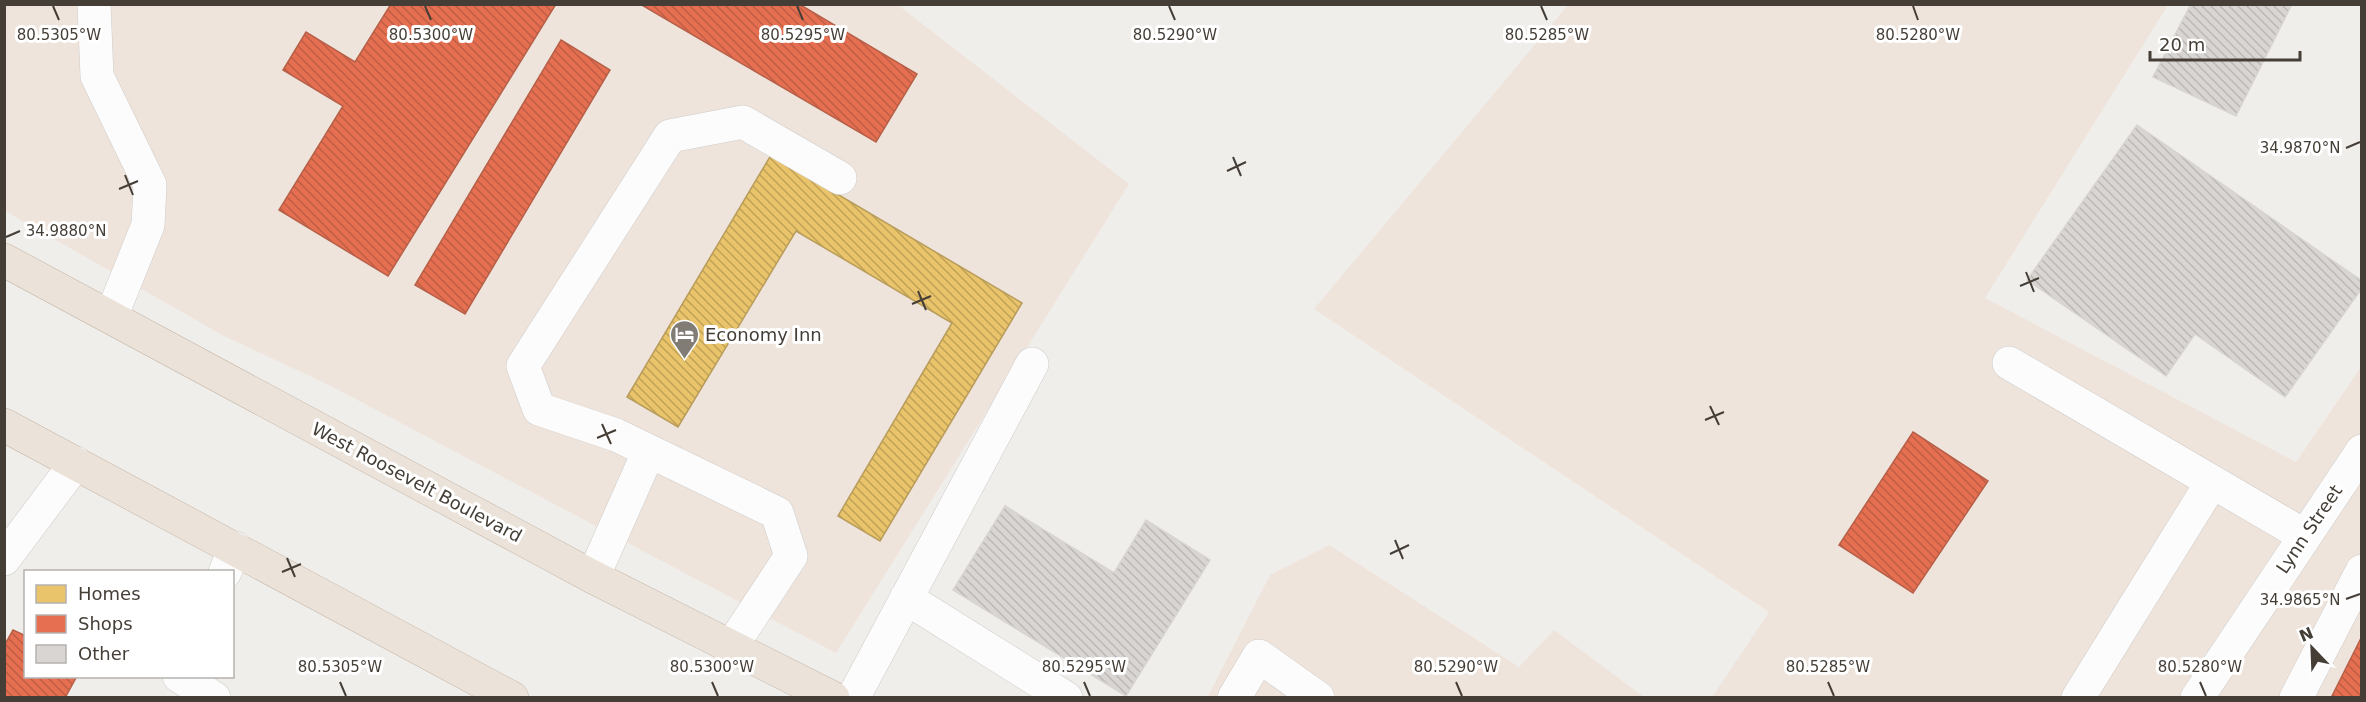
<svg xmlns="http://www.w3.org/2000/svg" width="2366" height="702" font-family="'DejaVu Sans',sans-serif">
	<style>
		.commercial { fill: #efe4db }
		.homes { fill: url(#homes-back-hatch); stroke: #b89c5b; stroke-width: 1.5 }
		.shops { fill: url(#shops-back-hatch); stroke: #b66049; stroke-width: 1.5 }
		.building { fill: url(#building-back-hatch); stroke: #d8d5d1; stroke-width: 1.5 }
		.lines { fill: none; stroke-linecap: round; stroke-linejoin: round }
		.minor-casing { stroke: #cecbc8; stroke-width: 34 }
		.highway-casing { stroke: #c6b7a8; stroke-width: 34 }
		.minor { stroke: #fdfcfc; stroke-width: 33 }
		.highway { stroke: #ebe3da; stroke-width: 33 }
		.ticks { fill: none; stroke: #453e37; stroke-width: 2 }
		.labels { text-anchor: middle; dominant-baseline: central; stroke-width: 6; stroke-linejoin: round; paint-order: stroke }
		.poi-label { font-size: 18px; fill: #453e37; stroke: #fff; text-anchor: start }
		.street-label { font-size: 18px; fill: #453e37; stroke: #fff }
		.ticks-label { font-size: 15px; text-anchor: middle; fill: #453e37; stroke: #fff; stroke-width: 6; stroke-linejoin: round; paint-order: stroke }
	</style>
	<defs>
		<pattern id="homes-back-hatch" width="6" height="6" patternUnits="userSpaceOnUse" patternTransform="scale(1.5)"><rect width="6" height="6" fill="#e9c46a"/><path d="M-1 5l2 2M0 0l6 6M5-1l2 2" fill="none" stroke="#bfa158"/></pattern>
		<pattern id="shops-back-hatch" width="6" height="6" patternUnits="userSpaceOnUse" patternTransform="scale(1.5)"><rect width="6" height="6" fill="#e76f51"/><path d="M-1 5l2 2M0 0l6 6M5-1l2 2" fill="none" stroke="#bd5d44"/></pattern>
		<pattern id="building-back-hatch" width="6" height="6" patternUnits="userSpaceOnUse" patternTransform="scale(1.5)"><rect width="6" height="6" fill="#d8d5d2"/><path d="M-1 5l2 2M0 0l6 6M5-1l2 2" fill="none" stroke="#bbb8b5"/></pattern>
	</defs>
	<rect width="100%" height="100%" fill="#f0eeeb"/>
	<path class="commercial" d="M5 4 898 5 1129 184 836 653 331 386 224 336 5 211Z
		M1568 5H2168L1985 298 2296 462 2361 367V697H1712L1769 612 1314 309Z
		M1329 545 1519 667 1554 630 1644 697 1207 698 1270 575Z"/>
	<path class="homes" d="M771 155 1022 303 880 541 838 516 952 323 796 231 678 427 627 397Z"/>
	<path class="shops" d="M391 4H556L388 276 279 210 343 106 283 70 306 32 355 62Z
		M640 4H799L917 74 876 142Z
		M561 40 610 70 465 314 415 285Z
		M1913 432 1988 481 1913 593 1839 545Z
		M13 630 26 636V676H77L65 698H4V646Z
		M2362 636V698H2331Z"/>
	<path class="building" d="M2191 4H2292L2236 116 2153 77Z
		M2137 125 2362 281V288L2285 397 2195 334 2166 376 2027 280Z
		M1005 506 1114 573 1146 520 1210 560 1126 696 953 590Z"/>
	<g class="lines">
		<defs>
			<path id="minor" d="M94 4 97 76 150 185 148 225 111 317
				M2009 363 2305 536
				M4 559 76 463
				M225 572 235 548
				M593 577 649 451
				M906 598 1066 698
				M731 647 791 556 777 513 616 435 539 409 523 366 670 136 743 122 840 178
				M179 676 214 698
				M853 698 1032 364
				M1234 698 1259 656 1318 698
				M2078 698 2212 482
				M2197 698 2362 451
				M2296 698 2362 571"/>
			<path id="highway" d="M4 260 593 577 833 698
				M4 425 512 698"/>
		</defs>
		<use href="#minor" class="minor-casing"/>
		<use href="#highway" class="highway-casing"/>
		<use href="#minor" class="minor"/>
		<use href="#highway" class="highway"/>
	</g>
	<path class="ticks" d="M53 6 59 20M425 6 431 20M797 6 803 20M1169 6 1175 20M1541 6 1547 20M1913 6 1918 20M2346 148 2360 142M1233 157 1241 176M1227 171 1246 162M125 175 133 195M119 189 138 181M6 237 20 231M2026 272 2034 292M2020 286 2039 278M918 291 926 310M912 304 931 296M1710 406 1719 425M1705 420 1724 412M602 424 611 444M597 438 616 430M1395 540 1403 559M1390 554 1409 545M287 558 295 577M282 572 301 564M2346 599 2360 594M340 682 346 696M712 682 718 696M1084 682 1090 696M1456 682 1462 696M1828 682 1834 696M2200 682 2206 696"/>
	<defs>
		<symbol id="hotel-pin" viewBox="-11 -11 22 30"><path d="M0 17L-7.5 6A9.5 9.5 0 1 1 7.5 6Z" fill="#817c76" stroke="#fff"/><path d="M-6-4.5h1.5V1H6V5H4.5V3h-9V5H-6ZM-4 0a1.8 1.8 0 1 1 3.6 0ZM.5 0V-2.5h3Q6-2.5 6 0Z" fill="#fff"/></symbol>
	</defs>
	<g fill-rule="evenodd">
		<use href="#hotel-pin" x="668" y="318" width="33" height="45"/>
	</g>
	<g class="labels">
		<g class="poi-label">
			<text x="705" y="334">Economy Inn</text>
		</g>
		<g class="street-label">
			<text transform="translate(417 482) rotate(28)">West Roosevelt Boulevard</text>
			<text transform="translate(2309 529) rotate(-56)">Lynn Street</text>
		</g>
	</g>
	<g class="ticks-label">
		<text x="59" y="40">80.5305°W</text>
		<text x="431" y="40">80.5300°W</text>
		<text x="803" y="40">80.5295°W</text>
		<text x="1175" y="40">80.5290°W</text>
		<text x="1547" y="40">80.5285°W</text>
		<text x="1918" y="40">80.5280°W</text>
		<text x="2300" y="153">34.9870°N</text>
		<text x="66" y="236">34.9880°N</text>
		<text x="2300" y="605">34.9865°N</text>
		<text x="340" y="672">80.5305°W</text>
		<text x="712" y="672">80.5300°W</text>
		<text x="1084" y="672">80.5295°W</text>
		<text x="1456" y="672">80.5290°W</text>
		<text x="1828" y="672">80.5285°W</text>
		<text x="2200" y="672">80.5280°W</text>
	</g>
	<rect width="2366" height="702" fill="none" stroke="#453e37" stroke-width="12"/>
	<rect x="24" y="570" width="210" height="108" fill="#ffffff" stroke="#b5b2af" stroke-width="1.5"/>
	<rect x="36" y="585" width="30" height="18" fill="#e9c46a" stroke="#b5b2af" stroke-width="1.5"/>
	<text x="78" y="600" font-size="18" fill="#453e37">Homes</text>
	<rect x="36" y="615" width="30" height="18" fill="#e76f51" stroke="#b5b2af" stroke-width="1.5"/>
	<text x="78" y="630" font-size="18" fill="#453e37">Shops</text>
	<rect x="36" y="645" width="30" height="18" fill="#d8d5d2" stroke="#b5b2af" stroke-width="1.5"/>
	<text x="78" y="660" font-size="18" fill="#453e37">Other</text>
	<g transform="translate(2312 648) rotate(337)" stroke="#ffffff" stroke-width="4.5" paint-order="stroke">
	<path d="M0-4.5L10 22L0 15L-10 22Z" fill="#453e37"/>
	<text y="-9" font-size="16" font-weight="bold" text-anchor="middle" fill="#453e37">N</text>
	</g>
	<path d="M2150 51v9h150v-9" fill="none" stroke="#453e37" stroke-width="3"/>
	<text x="2159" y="51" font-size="18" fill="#453e37" stroke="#ffffff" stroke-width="4.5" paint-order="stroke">20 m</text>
</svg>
